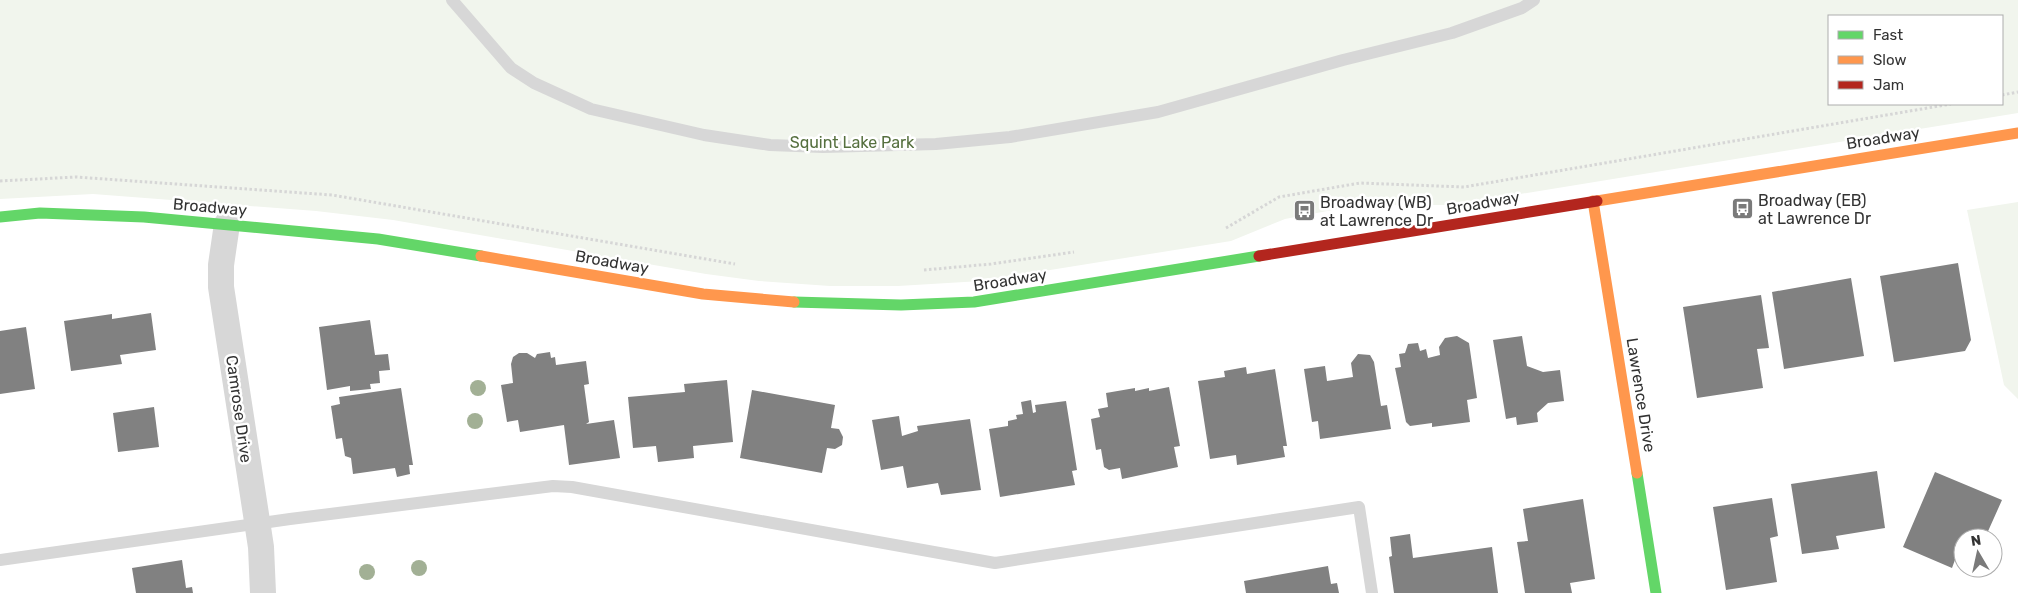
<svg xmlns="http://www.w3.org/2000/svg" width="2018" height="593" font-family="Rubik,sans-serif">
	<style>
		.green { fill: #f1f5ed; fill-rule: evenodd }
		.building { fill: #818181 }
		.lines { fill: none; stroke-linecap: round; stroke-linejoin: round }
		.path { stroke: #d6d6d6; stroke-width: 3; stroke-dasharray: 2.5 2.5; stroke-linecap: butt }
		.lane { stroke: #d7d7d7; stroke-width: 12 }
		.street { stroke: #d7d7d7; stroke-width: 26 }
		.fast { stroke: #63d668; stroke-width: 11 }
		.slow { stroke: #ff974d; stroke-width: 11 }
		.jam { stroke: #b3261e; stroke-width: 11 }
		.tree { fill: #a2b095 }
		.labels { text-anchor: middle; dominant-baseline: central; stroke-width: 5; stroke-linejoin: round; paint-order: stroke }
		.street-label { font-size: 16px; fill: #333; stroke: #fff }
		.park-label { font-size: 16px; fill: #56703f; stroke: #fff }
		.poi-label { font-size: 16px; fill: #333; stroke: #fff; text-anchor: start }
	</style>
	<rect width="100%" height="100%" fill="#fff"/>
	<path class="green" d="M0 0H2018V113L1453 205H1359L1285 219 1231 241 981 281 898 286H830L759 281 706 274 393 220 316 211 93 194 0 199ZM1829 16H2002V104H1829Z
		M2018 202V399L2004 385 1967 210Z"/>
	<path class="building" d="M1958 263 1971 340 1965 351 1894 362 1880 276Z
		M1851 278 1864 356 1784 369 1772 292Z
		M1761 295 1769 348 1757 349 1763 388 1697 398 1683 307Z
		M151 313 156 350 120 355 122 364 71 371 64 321 112 314V319Z
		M370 320 375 355 388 354 390 370 379 371 380 383 370 384 371 389 350 391V386L327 390 319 327Z
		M26 327 35 389 0 394V331Z
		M1457 336 1469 343 1477 398 1467 400 1470 422 1432 427V423L1410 426 1406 422 1395 368 1401 367 1399 354 1405 353 1408 344 1418 343 1420 351 1426 349 1428 358 1440 355 1439 347 1445 338Z
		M1522 336 1527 366 1543 372 1560 370 1564 401 1548 403 1537 413 1538 422 1517 425 1516 417 1506 419 1493 340Z
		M550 352 551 358 555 357 556 365 586 361 589 384 584 385 589 422 586 424 614 420 620 458 569 465 564 425 520 432 518 420 507 422 501 385 513 383 511 364 513 357 519 353H527L535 358 537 354Z
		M1358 354 1370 355 1374 362 1381 406 1387 405 1391 429 1320 439 1318 421 1312 422 1304 369 1325 366 1327 381 1353 377 1351 363Z
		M1246 367 1247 374 1275 369 1287 446H1283L1285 457 1237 465 1236 455 1210 459 1198 381 1225 377 1224 371Z
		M727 380 733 442 693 446 694 458 658 462 656 446 633 448 628 397 685 392 684 384Z
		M1169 387 1180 446 1174 447 1178 467 1122 479 1120 468 1109 470 1104 467 1101 449 1096 450 1091 419 1100 417 1098 409 1108 407 1106 393 1135 388V391L1149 388V391Z
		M401 388 413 465H409L410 474 397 477 395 468 353 474 351 458 345 456 342 438 336 439 331 406 340 404 339 397Z
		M752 390 835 405 831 428 839 429 843 437 842 445 835 449 827 448 822 473 740 458Z
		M1031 400 1033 413 1036 412 1035 405 1066 401 1077 470 1072 471 1075 485 1000 497 989 429 1008 426V421L1017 419 1016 415 1023 414 1021 402Z
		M154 407 159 447 118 452 113 413Z
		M899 416 902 436 918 431 917 426 970 419 981 490 941 495 938 483 907 488 903 466 881 470 872 420Z
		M1877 471 1885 528 1836 536 1839 549 1802 554 1791 484Z
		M1935 472 2002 500 1985 538H1963L1952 568 1903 547Z
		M1772 498 1778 536 1770 538 1777 582 1726 590 1713 507Z
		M1583 499 1595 579 1570 583 1572 593H1525L1517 542 1528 541 1523 509Z
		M1410 534 1413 558 1492 547 1498 593H1394L1389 557 1392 556 1390 537Z
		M182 560 186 588 192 587 193 593H136L132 568Z
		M1328 566 1331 584 1337 583 1339 593H1246L1244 581Z"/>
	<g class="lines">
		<path class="path" d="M2002 95 2018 92
			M0 181 76 177 332 195 735 264
			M1226 228 1279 197 1360 183 1464 187 1951 104
			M924 270 991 264 1074 252"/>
		<path class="lane" d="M452 0 511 68 534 83 591 109 704 135 770 145 823 147 936 144 1010 137 1158 112 1343 60 1452 33 1522 8 1534 0
			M0 560 290 519 553 486 572 487 995 563 1359 507 1372 593"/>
		<path class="street" d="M227 224 221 265V287L261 547 263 593"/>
		<path class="fast" d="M0 217 40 213 144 217 378 239 481 256
			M794 302 901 305 974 302 1259 256
			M1637 473 1656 593"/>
		<path class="slow" d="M1593 201 1637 473
			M1597 201 2018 133
			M481 256 703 294 794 302"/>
		<path class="jam" d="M1259 256 1597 201"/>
	</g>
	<g class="tree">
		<circle cx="478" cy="388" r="8"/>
		<circle cx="475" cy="421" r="8"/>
		<circle cx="419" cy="568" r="8"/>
		<circle cx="367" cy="572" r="8"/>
	</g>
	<defs>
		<symbol id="bus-square" viewBox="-11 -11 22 22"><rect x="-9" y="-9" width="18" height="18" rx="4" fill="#7a7a7a" stroke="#fff"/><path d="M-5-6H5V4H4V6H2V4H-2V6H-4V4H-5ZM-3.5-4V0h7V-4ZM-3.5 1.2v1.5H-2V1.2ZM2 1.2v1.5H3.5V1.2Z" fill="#fff"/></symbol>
	</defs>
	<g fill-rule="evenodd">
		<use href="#bus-square" x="1730" y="196" width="25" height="25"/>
		<use href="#bus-square" x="1292" y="198" width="25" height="25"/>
	</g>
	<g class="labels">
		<g class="street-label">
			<text transform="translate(1883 138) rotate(-9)">Broadway</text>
			<text transform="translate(1483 203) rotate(-10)">Broadway</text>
			<text transform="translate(210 207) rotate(5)">Broadway</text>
			<text transform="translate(612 262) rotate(10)">Broadway</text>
			<text transform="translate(1010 280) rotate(-9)">Broadway</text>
			<text transform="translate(1641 395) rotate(81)">Lawrence Drive</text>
			<text transform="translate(239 409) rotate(82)">Camrose Drive</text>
		</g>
		<g class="park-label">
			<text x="852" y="142">Squint Lake Park</text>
		</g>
		<g class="poi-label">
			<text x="1758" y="200">Broadway (EB)<tspan x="1758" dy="18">at Lawrence Dr</tspan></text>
			<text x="1320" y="202">Broadway (WB)<tspan x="1320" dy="18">at Lawrence Dr</tspan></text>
		</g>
	</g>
	<rect x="1828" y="15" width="175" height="90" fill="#ffffff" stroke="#adadad"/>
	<rect x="1838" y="31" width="25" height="8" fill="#63d668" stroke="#adadad"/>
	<text x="1873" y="40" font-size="15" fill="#333333">Fast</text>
	<rect x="1838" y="56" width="25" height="8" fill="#ff974d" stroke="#adadad"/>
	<text x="1873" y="65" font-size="15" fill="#333333">Slow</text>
	<rect x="1838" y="81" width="25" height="8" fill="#b3261e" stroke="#adadad"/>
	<text x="1873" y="90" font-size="15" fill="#333333">Jam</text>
	<g transform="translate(1978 553) rotate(351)"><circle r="24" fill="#ffffff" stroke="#adadad"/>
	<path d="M0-4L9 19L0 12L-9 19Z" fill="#7a7a7a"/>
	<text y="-8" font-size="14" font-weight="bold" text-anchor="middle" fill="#333333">N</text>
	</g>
</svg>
